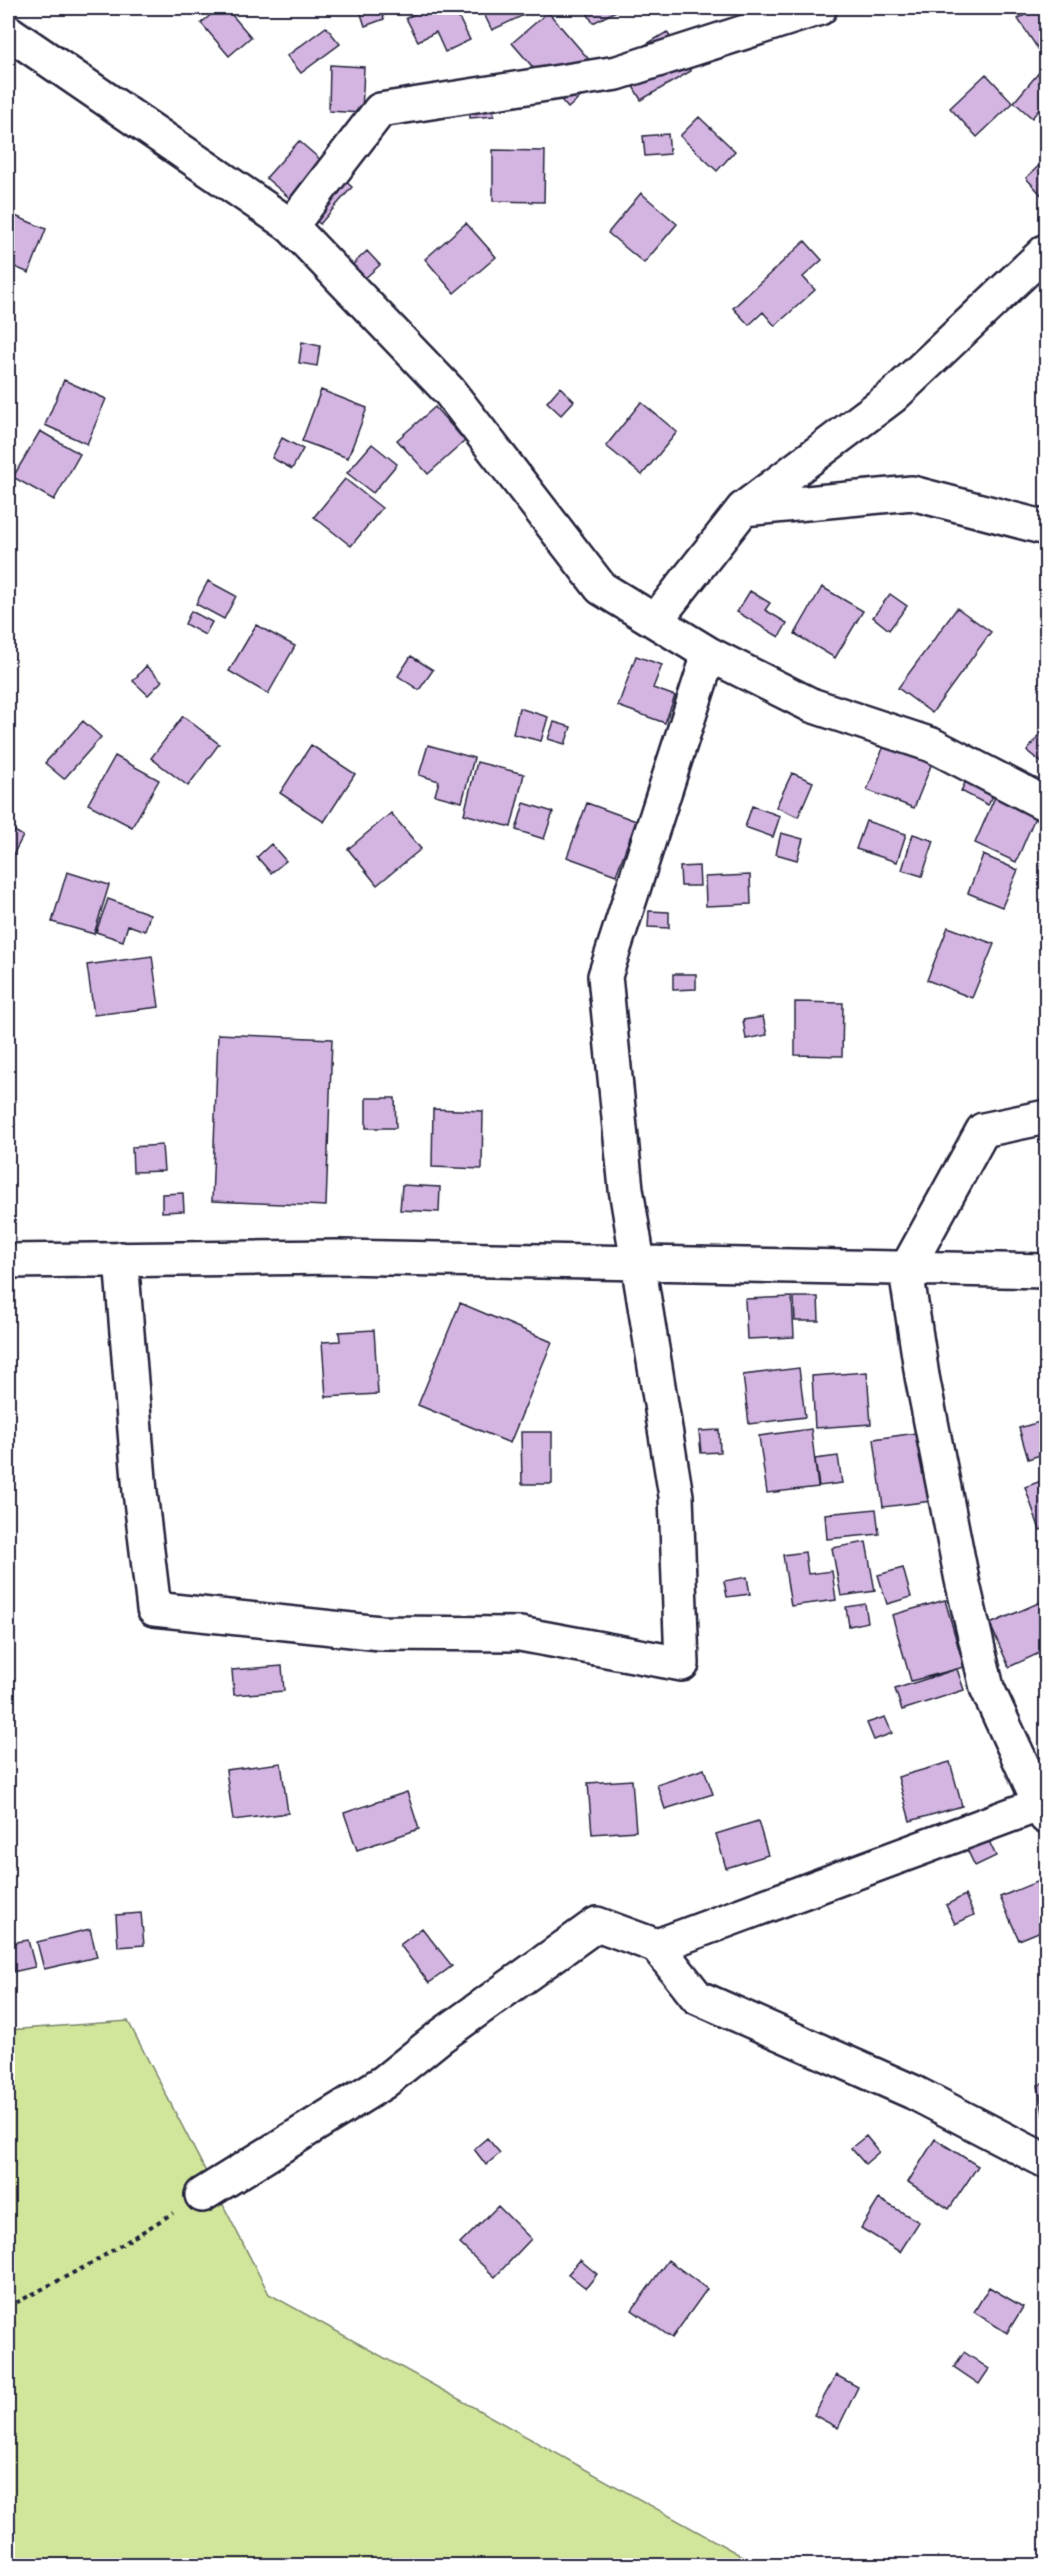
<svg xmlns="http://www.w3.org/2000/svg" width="1054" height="2573" font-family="Dekko,sans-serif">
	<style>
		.green { fill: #d1e69a; stroke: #7a846a; stroke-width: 1.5 }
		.building { fill: #d4b4e1; stroke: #22223b; stroke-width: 1.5 }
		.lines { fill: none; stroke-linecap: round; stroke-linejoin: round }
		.minor-casing { stroke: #22223b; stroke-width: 38 }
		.path { stroke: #22223b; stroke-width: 4; stroke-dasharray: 4.5 4.5; stroke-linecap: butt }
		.minor { stroke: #fff; stroke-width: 33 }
	</style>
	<rect width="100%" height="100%" fill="#fff"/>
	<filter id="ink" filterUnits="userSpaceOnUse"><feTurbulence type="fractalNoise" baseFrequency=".0167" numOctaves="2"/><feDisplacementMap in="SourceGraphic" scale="12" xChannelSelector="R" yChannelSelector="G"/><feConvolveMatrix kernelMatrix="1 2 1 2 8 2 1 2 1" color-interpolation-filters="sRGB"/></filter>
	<g filter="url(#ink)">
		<path class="green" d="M128 2021 269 2294 758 2565 8 2566V2030Z"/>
		<path class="building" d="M219 8H226L251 37 229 56 201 23Z
			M359 8H380L384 19 365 26Z
			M428 8H454L470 40 445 52 436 32 418 41 406 18Z
			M481 8H520L524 15 492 30Z
			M584 8H616L618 10 593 23Z
			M1035 8H1046V52L1042 55 1018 19Z
			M548 12 604 77 568 108 512 43Z
			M326 27 340 44 301 73 287 56Z
			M667 32 691 71 641 100 618 61Z
			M330 65 364 67 362 113 329 111Z
			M1041 70 1046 75V101L1032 118 1014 102Z
			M986 74 1013 103 977 137 950 108Z
			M492 99 494 116 470 118 469 100Z
			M699 117 735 151 717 171 680 136Z
			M668 134 670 154 645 156 643 136Z
			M299 141 352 187 320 224 266 178Z
			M493 150 545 151 544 202 493 201Z
			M1046 159V200L1026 178Z
			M641 193 677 224 644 263 608 233Z
			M8 213 46 229 29 273 8 264Z
			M466 223 496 257 454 293 425 259Z
			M805 241 822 260 803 277 815 290 775 326 763 312 749 325 733 308Z
			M367 251 380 265 364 279 352 265Z
			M302 342 320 346 317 366 299 363Z
			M64 380 106 399 87 444 45 425Z
			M560 387 574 401 561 415 547 402Z
			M321 390 367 408 348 458 302 441Z
			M641 402 677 432 642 475 606 446Z
			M435 407 465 441 428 474 397 440Z
			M40 431 80 454 54 500 13 477Z
			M282 438 303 449 292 469 272 458Z
			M372 444 397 464 373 493 347 473Z
			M345 479 382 508 351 546 314 517Z
			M208 581 236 596 224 619 196 604Z
			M822 587 863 611 835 658 795 634Z
			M750 591 770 603 765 610 787 623 779 637 737 612Z
			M890 594 907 606 889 630 873 617Z
			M957 608 991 632 932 713 898 688Z
			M191 611 212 622 205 635 185 624Z
			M256 625 295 646 268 694 229 671Z
			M411 656 433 670 419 690 398 676Z
			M636 656 662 665 653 688 675 696 665 723 618 706Z
			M146 666 162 681 148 695 133 681Z
			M519 708 548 717 541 741 513 734Z
			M183 716 219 744 188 786 151 758Z
			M83 721 101 737 64 779 45 763Z
			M554 722 571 727 565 744 548 739Z
			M1046 726V766L1027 751Z
			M886 740 934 758 914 808 867 790Z
			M311 745 355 774 324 822 280 793Z
			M428 745 474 758 462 802 435 795 439 781 419 775Z
			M115 756 159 780 132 827 88 804Z
			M477 762 524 774 511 827 464 814Z
			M792 773 813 782 798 817 776 807Z
			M970 773 998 787 988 805 961 791Z
			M995 797 1036 815 1016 862 975 843Z
			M524 803 553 812 544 839 516 830Z
			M587 803 636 821 616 875 567 857Z
			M752 806 780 816 773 837 745 827Z
			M391 813 421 849 377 885 348 849Z
			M866 821 906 834 897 862 856 849Z
			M8 827 23 836 14 853 8 849Z
			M781 833 803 839 797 860 776 854Z
			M913 834 934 841 922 876 902 870Z
			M271 844 286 861 271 873 257 857Z
			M983 855 1018 870 1002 907 968 893Z
			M699 866 700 886H681L680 867Z
			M67 872 109 885 94 934 52 922Z
			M750 875 751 904 706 906 705 877Z
			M108 899 150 914 145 931 128 925 123 941 96 932Z
			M649 911 669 912V928L648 927Z
			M948 927 994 944 972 998 927 980Z
			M152 956 159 1007 94 1015 87 965Z
			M673 974H696V989L673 990Z
			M795 1002 843 1003 842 1056 795 1055Z
			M763 1017 767 1035 746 1039 743 1020Z
			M218 1034 332 1039 326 1206 212 1201Z
			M366 1098H395L396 1128H366Z
			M433 1109 483 1111 482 1169 432 1167Z
			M162 1145 164 1171 133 1172 132 1147Z
			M402 1185 440 1187 439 1212 400 1210Z
			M183 1193 184 1211 162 1212V1194Z
			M792 1297 794 1337 747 1339 745 1299Z
			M794 1297H818L819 1321H795Z
			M460 1303 552 1342 510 1443 418 1405Z
			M374 1330 378 1394 326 1397 322 1342 340 1341 339 1332Z
			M799 1368 805 1417 749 1424 743 1375Z
			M867 1372 871 1424 815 1428 812 1376Z
			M1046 1420V1453L1028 1459 1019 1428Z
			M811 1429 818 1487 767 1493 759 1436Z
			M719 1430 720 1452 701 1453 699 1431Z
			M521 1432H552V1484H522Z
			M923 1432 932 1501 883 1507 874 1439Z
			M838 1456 842 1483 819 1486 815 1459Z
			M1046 1479V1528L1040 1530 1025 1487Z
			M876 1509 879 1534 827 1539 825 1514Z
			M866 1542 875 1591 841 1596 832 1548Z
			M805 1552 808 1574 832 1571 836 1600 791 1606 783 1555Z
			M903 1568 911 1597 887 1604 878 1575Z
			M747 1577 750 1594 727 1597 724 1581Z
			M945 1600 964 1667 911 1681 892 1615Z
			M1043 1601 1046 1608V1650L1009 1667 990 1624Z
			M865 1604 868 1622 849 1626 846 1607Z
			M282 1666 284 1691 234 1695 232 1670Z
			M957 1669 964 1690 902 1710 895 1689Z
			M885 1717 892 1733 874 1740 867 1723Z
			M950 1762 962 1806 910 1821 898 1777Z
			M281 1763 288 1813 233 1820 226 1770Z
			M704 1769 713 1794 665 1809 657 1785Z
			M632 1780 636 1831 592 1834 588 1783Z
			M407 1792 419 1829 357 1850 344 1813Z
			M758 1821 768 1855 726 1868 716 1834Z
			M986 1835 996 1856 975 1866 965 1845Z
			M1046 1878V1929L1019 1940 1000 1897Z
			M965 1895 974 1915 955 1924 946 1905Z
			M141 1913 144 1945 118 1947 116 1915Z
			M422 1928 452 1966 429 1983 400 1945Z
			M90 1929 97 1957 44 1969 37 1942Z
			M8 1930 10 1943 28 1940 35 1967 8 1973Z
			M1046 2083V2130L1038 2085Z
			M866 2136 879 2152 865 2164 851 2148Z
			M487 2138 500 2153 486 2165 474 2149Z
			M935 2139 978 2166 949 2209 908 2182Z
			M879 2199 919 2222 900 2252 861 2228Z
			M498 2206 531 2239 495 2277 460 2244Z
			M580 2260 597 2274 586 2288 568 2274Z
			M668 2260 707 2289 672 2338 632 2310Z
			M989 2287 1023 2307 1007 2333 974 2312Z
			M964 2352 989 2369 979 2384 954 2367Z
			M836 2375 858 2387 838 2428 814 2415Z"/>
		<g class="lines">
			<defs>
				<path id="minor" d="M8 32 291 226 380 110 617 73 820 8
					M291 226 449 391 601 588 709 654 811 705 932 745 1046 804
					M743 509 912 493 1046 528
					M655 621 743 509 893 396 1046 251
					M1046 1117 983 1130 906 1270 922 1376 962 1580 987 1688 1046 1817
					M121 1259 140 1492 154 1609 380 1633 520 1634 682 1664 676 1496 626 1189 605 976 709 654
					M8 1261 339 1257 1046 1271
					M657 1946 697 1997 913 2092 1046 2161
					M202 2195 384 2082 441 2036 597 1924 657 1946 1046 1802"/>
			</defs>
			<use href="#minor" class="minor-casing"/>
			<path class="path" d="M8 2307 92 2263 173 2213"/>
			<use href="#minor" class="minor"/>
		</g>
	</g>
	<rect width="1054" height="2573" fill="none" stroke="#fff" stroke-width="30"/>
	<rect x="15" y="15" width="1024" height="2543" fill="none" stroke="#22223b" stroke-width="2" filter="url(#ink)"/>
</svg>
